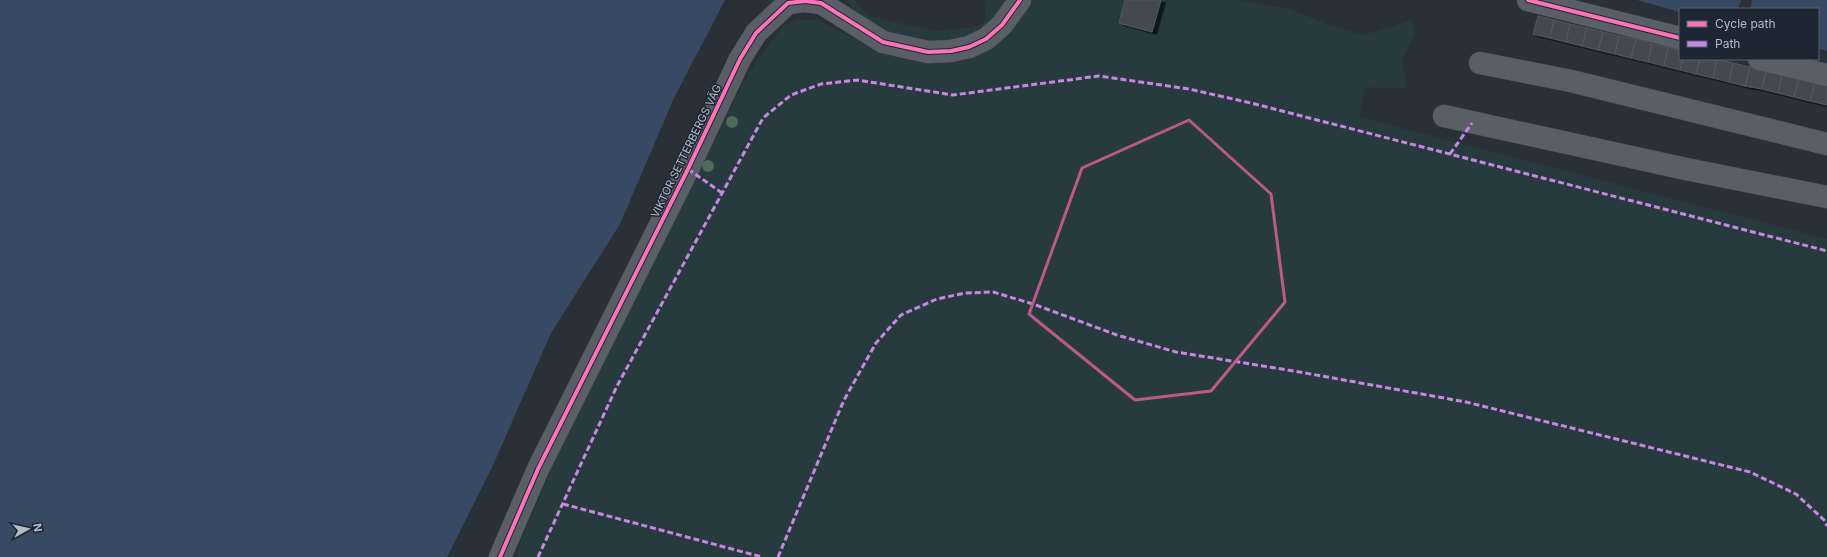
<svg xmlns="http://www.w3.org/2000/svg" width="1827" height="557" font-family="Inter,sans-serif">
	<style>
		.green { fill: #273a3e }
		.water { fill: #384963 }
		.pier { fill: #2a3038 }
		.building { fill: #444950; stroke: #52575f; filter: url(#shadow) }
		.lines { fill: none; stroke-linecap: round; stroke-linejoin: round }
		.minor-casing { stroke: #484c53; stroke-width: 23 }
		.minor { stroke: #5a5e66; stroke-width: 22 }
		.quiet { stroke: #c787e3; stroke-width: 3; stroke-dasharray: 6 3; stroke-linecap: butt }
		.cycleway-casing { stroke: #1d2633; stroke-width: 6 }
		.cycleway { stroke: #fb73b8; stroke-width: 4 }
		.tree { fill: #4e6a5a }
		.marked { fill: none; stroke: #bc5a87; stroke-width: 3; stroke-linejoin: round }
		.labels { text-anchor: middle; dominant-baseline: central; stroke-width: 3; stroke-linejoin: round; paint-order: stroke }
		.street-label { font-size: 11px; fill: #b4bcc9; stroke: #1d2633 }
	</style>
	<defs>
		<filter id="shadow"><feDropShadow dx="4.5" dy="2.5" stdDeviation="0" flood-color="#0009"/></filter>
	</defs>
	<rect width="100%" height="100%" fill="#2a3038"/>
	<path class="green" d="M847 0H855L868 16 936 31 976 27 985 21V3L988 0H1007C999 12 991 23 979 32 962 43 932 45 913 42 899 40 870 26 860 17 855 13 851 5 847 0Z
		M1032 0H1239L1290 9 1329 25 1364 35 1412 20 1415 34 1402 60 1407 89 1365 87 1359 117 1827 239V557H517L519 546 563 441 749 72 783 26 798 20H818L882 53 982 51 1009 35Z"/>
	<path class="water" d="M0 0H725L674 98 620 224 551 333 494 463 447 557H0Z
		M1637 0H1827V51L1818 48V9H1680V12Z"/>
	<path class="pier" d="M1741 0H1752L1750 9H1738Z"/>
	<path class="building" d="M1125 0H1161L1152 32 1119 23Z
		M1538 16 1554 20 1550 38 1533 34Z
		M1554 20 1570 24 1566 42 1550 38Z
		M1570 24 1587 28 1582 46 1566 42Z
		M1587 28 1603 32 1598 50 1582 46Z
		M1603 32 1619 36 1615 54 1598 50Z
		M1619 36 1636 39 1631 58 1615 54Z
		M1636 39 1652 44 1648 62 1631 58Z
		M1652 44 1668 47 1664 66 1648 62Z
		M1668 47 1680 50V59H1683L1680 70 1664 66Z
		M1683 59H1700L1696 74 1680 70Z
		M1700 59H1717L1713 78 1696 74Z
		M1717 59 1733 63 1729 82 1713 78Z
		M1733 63 1750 67 1745 86 1729 82Z
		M1750 67 1766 71 1762 89 1745 86Z
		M1766 71 1782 75 1778 93 1762 89Z
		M1782 75 1799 79 1794 97 1778 93Z
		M1799 79 1815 83 1810 101 1794 97Z
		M1815 83 1827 86V105L1810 101Z"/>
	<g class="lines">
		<defs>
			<path id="minor" d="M1528 0 1680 38
				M1759 59 1827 75
				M1480 63 1571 81 1827 144
				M1444 116 1686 169 1827 197
				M500 557 538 469 688 169 740 59 756 33 788 3 805 1 821 3 883 42 928 52 951 51 969 47 986 39 1002 25 1020 0"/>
		</defs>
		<use href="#minor" class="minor-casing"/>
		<use href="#minor" class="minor"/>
		<path class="quiet" d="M1450 154 1472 123
			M688 169 722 193
			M563 504 762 557
			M538 557 617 386 763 118 791 95 821 84 857 80 953 95 1099 76 1189 89 1255 104 1827 251
			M778 557 844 400 876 343 901 315 937 299 965 293 993 292 1033 304 1117 335 1176 352 1294 371 1466 402 1750 472 1796 494 1824 520 1827 526"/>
		<defs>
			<path id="cycleway" d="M1528 0 1680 38
				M500 557 538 469 688 169 740 59 756 33 788 3 805 1 821 3 883 42 928 52 951 51 969 47 986 39 1002 25 1020 0"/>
		</defs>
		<use href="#cycleway" class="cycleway-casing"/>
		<use href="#cycleway" class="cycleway"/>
	</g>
	<g class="tree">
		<circle cx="732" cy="122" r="6"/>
		<circle cx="708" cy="166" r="6"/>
	</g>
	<path class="marked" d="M1189 120 1271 194 1285 302 1211 391 1135 400 1029 314 1082 168Z"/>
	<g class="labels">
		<g class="street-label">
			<text transform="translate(686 151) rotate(-64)">VIKTOR SETTERBERGS VÄG</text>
		</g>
	</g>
	<rect x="1679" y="8" width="140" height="52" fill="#1d2633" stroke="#59626f"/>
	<rect x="1687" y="21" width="20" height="6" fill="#fb73b8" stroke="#59626f"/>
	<text x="1715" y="28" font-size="12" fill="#b4bcc9">Cycle path</text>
	<rect x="1687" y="41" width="20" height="6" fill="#c787e3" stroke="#59626f"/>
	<text x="1715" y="48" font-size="12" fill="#b4bcc9">Path</text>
	<g transform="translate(28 529) rotate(82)" stroke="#1d2633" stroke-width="3" paint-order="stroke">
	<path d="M0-3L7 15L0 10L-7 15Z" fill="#b4bcc9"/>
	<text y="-6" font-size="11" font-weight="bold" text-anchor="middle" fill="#b4bcc9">N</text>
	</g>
</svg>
